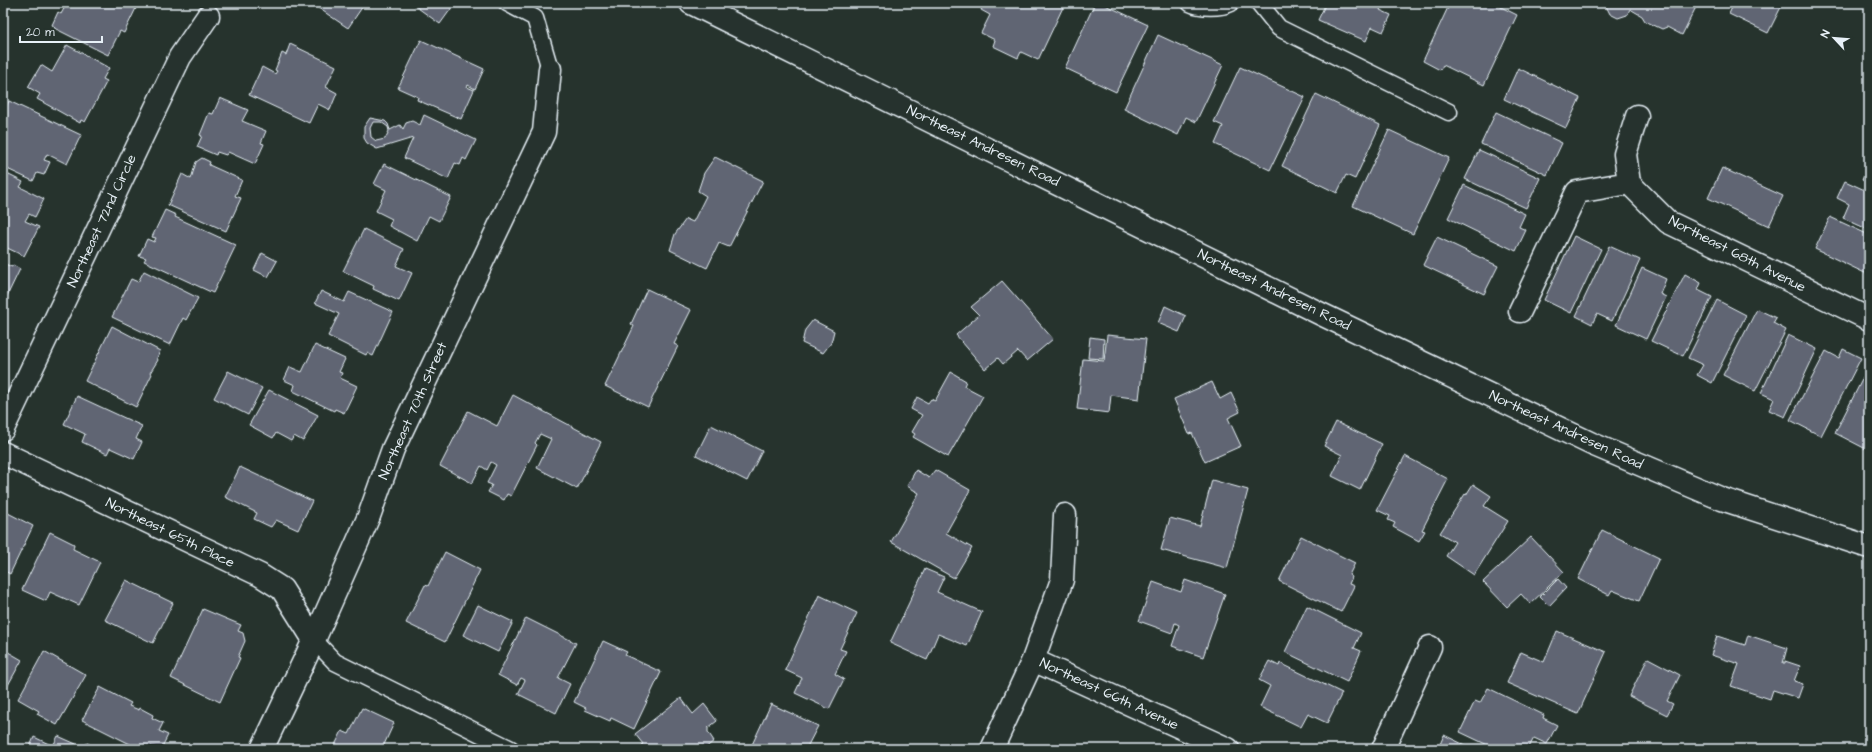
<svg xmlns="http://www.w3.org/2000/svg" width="1872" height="752" font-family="'Architects Daughter',sans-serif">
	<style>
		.building { fill: #606573; stroke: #e8f1f8; fill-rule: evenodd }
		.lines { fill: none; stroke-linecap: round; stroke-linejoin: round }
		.service-casing { stroke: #e8f1f8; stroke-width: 19 }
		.minor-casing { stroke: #e8f1f8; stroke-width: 25 }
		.primary-casing { stroke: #e8f1f8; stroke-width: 25 }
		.service { stroke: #26332d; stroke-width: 16 }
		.minor { stroke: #26332d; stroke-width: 22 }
		.primary { stroke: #26332d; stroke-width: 22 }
		.labels { text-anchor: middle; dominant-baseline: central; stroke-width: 4; stroke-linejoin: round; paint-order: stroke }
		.street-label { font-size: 14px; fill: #e8f1f8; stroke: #26332d }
	</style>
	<rect width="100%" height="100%" fill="#26332d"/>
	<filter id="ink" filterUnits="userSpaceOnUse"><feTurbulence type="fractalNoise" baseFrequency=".025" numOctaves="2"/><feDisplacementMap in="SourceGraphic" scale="8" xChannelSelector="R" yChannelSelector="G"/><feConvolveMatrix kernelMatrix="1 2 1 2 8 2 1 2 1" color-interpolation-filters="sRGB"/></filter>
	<g filter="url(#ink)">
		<path class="building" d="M67 3H135L138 4 124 33 120 31 108 55 54 28 55 27 52 25 58 12 61 14Z
			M311 3H365L348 28Z
			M411 3H451L453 6 440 24Z
			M984 3H1065L1038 60 1021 52 1018 58 993 46 995 40 981 33 990 15 981 10Z
			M1095 3H1101L1148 25 1116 92 1065 68Z
			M1326 3H1383L1380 10 1391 15 1383 32 1372 27 1366 41 1318 20Z
			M1450 3H1493L1517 15 1484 85 1443 65 1440 70 1423 61Z
			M1608 3H1698L1682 35 1667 27 1662 29 1645 21 1642 16 1630 9 1627 15 1618 18 1610 14 1606 6Z
			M1734 3H1783L1768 33 1729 14Z
			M1158 35 1223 65 1196 122 1186 117 1178 135 1124 109Z
			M421 40 484 69 475 89 468 85 467 87 474 90 461 119 417 100 418 97 398 88Z
			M290 44 336 66 326 87 337 93 330 110 318 104 309 123 249 95 262 67 275 74 277 71 275 70 282 53 286 55Z
			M67 45 109 68 103 79 107 81 85 122 81 120 80 123 37 99 40 94 28 87 41 65 52 72Z
			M1240 67 1305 97 1270 170 1215 144 1223 126 1214 122Z
			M1518 68 1580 98 1566 128 1504 99Z
			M1316 94 1380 125 1355 179 1346 175 1337 193 1282 166Z
			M220 98 248 110 242 121 266 131 261 143 264 144 255 164 228 152 226 155 217 152 216 155 197 147 202 136 200 135 209 113 213 114Z
			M9 101 81 135 67 164 47 154 44 160 50 162 44 175 37 173 33 181 3 167V113Z
			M1496 112 1562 143 1547 175 1481 144Z
			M424 115 476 140 466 160 463 158 460 165 455 163 448 179 404 158 413 138 377 149 367 143 364 138V127L370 118 385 121 388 124 390 130 400 125 403 129 406 123 412 121 420 125ZM373 122H381L388 127 389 131 385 139 376 141 371 137 370 128Z
			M1389 130 1449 158 1413 234 1353 206Z
			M1479 150 1540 178 1526 208 1465 179Z
			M715 157 763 181 729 247 719 243 707 268 670 250 675 234 686 219 693 222 706 196 698 191 704 173Z
			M202 158 210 162 209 165 242 180 235 196 241 198 226 231 168 205 182 174 191 179 196 162Z
			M384 164 451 197 439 221 429 216 417 241 389 226 392 219 376 211 386 190 374 184Z
			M1869 165V183L1862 180Z
			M1722 168 1783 196 1769 226 1708 198Z
			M3 172 23 182 20 187 44 199 35 217 29 214 25 221 39 227 24 256 3 246Z
			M1845 181 1869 192V230L1843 218 1849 204 1837 198Z
			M1464 185 1525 214 1519 227 1526 230 1516 251 1448 218Z
			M165 210 176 215 175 217 236 245 213 293 144 261 146 258 139 256 147 239 154 242 156 238 152 237Z
			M1830 217 1869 235V275L1815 249Z
			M364 229 404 249 396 266 412 273 399 301 373 289 374 286 343 271Z
			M1574 236 1601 249 1571 313 1544 300Z
			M1437 237 1498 266 1484 294 1423 265Z
			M1609 246 1640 260 1612 321 1597 314 1592 324 1576 316Z
			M262 253 277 261 268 277 254 270Z
			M3 263 12 267 13 265 20 269 7 296 3 294Z
			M1642 268 1666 279 1660 294 1666 297 1646 339 1616 325Z
			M144 271 198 298 186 320 183 318 170 345 112 317 131 279 138 282Z
			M1685 274 1701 283 1698 290 1712 297 1683 356 1651 341Z
			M1002 281 1053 339 1027 361 1018 351 1003 364 998 358 985 369 956 335 979 315 971 307Z
			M647 289 691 310 674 344 678 346 648 407 605 386 634 326 631 324Z
			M321 291 344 302 349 292 393 312 373 356 367 353 366 355 328 336 339 314 315 303Z
			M1717 300 1746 315 1712 383 1697 375 1703 365 1688 358Z
			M1165 306 1186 316 1179 332 1158 323Z
			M1757 309 1776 318 1773 323 1786 330 1755 391 1723 375Z
			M813 320 834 331 831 343 823 353 802 343 805 330Z
			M112 326 160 351 157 358 158 360 150 373 152 374 136 407 85 381Z
			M1107 335 1146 339 1139 399 1111 395 1109 413 1077 409 1083 359 1104 361Z
			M1788 335 1817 349 1785 417 1769 410 1774 399 1761 393Z
			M1090 337 1104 339 1103 359 1088 358Z
			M315 345 345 359 339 372 342 373 340 378 357 386 344 413 335 409 334 411 293 391 295 385 284 380 290 367 302 372Z
			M1843 349 1861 358 1821 436 1790 420 1826 351 1839 358Z
			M1868 368 1869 442 1866 449 1835 433Z
			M228 371 262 388 248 415 214 398Z
			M951 372 966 381 964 386 983 396 948 457 913 437 915 434 912 432 922 415 911 409 917 397 928 403 931 399 935 401Z
			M1212 382 1220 399 1231 393 1240 412 1228 418 1241 446 1205 462 1192 433 1189 434 1174 399Z
			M269 390 318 415 303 441 294 436 291 441 276 433 273 438 249 425Z
			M513 395 601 442 577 489 537 468 551 439 540 434 535 443 537 445 511 496 507 494 504 500 488 492 492 485 487 483 496 465 491 462 487 470 481 466 472 483 440 466 468 411 497 426Z
			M77 396 142 426 136 439 142 442 134 459 110 448 107 454 82 442 85 434 64 424Z
			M1336 422 1382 444 1360 490 1332 476 1342 455 1324 446Z
			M711 425 762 451 747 481 696 455Z
			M1405 456 1448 479 1422 530 1425 531 1419 541 1393 527 1395 523 1388 520 1390 516 1377 510Z
			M240 467 312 501 298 530 276 520 271 527 254 519 257 513 225 497Z
			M916 470 929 478 935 470 970 490 946 533 972 548 954 578 891 542 919 493 907 486Z
			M1212 480 1248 490 1227 568 1161 550 1170 518 1200 526Z
			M1473 484 1491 496 1484 506 1508 521 1474 575 1446 556 1455 542 1440 533 1465 494 1466 495Z
			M6 512 33 526 10 574 3 570V519Z
			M1602 530 1659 558 1639 601 1612 590 1609 595 1578 579Z
			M50 532 74 544 73 549 100 562 79 605 50 592 46 601 22 590Z
			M1301 536 1355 563 1349 575 1352 577 1349 584 1354 586 1341 612 1279 581Z
			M1531 537 1564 572 1530 604 1521 594 1507 607 1483 582Z
			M445 552 480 570 445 642 406 623 425 585 428 586Z
			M925 569 944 577 937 592 982 612 967 646 938 634 927 660 890 643Z
			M1558 579 1566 588 1549 606 1540 597Z
			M126 580 173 603 153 643 105 620Z
			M1185 580 1225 594 1203 657 1172 646 1179 625 1175 623 1172 633 1139 621 1153 582 1181 592Z
			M819 595 857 613 840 649 846 651 835 674 844 679 829 709 795 693 802 678 785 670Z
			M478 605 513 622 498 652 463 635Z
			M1307 606 1361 633 1354 648 1361 651 1347 682 1285 652Z
			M203 609 241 625 238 631 243 633 245 641 238 657 240 658 220 702 171 678Z
			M526 618 576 643 558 678 570 684 556 713 518 694 525 680 521 678 517 685 498 675Z
			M1557 631 1606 652 1578 714 1507 683 1521 652 1544 662Z
			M1748 635 1787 648 1783 663H1785V661L1800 666 1794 681 1803 684 1798 698 1773 690 1770 699 1731 686 1739 664 1711 655 1717 636 1745 645Z
			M603 641 627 652 625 655 661 672 634 729 611 718 610 721 585 710 586 708 574 702Z
			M3 649 22 660 3 694Z
			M44 651 86 675 57 725 37 714 39 711 18 699Z
			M1648 658 1680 675 1667 701 1673 704 1667 715 1629 696Z
			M1269 661 1279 666 1280 663 1342 693 1327 723 1308 714 1301 727 1260 707 1270 686 1259 680Z
			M100 687 131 703 129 706 139 710 140 708 153 715 152 718 163 723 159 731 168 735 161 749 151 746 149 749H135L130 746V744L82 720Z
			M1488 688 1544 715 1543 718 1557 725 1547 744 1534 738 1528 749H1496L1460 732 1475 701 1480 703Z
			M681 698 693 714 704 704 717 721 708 728V732L714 741 704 749H644L641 745 643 744 635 734Z
			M771 704 818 726 806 749H750Z
			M362 708 394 723 382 749H333L342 731 349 734Z
			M1444 735 1473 749H1438Z
			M58 736 76 744 74 749H29L34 737 53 746Z
			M87 743 100 749H84Z"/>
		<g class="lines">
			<defs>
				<path id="service" d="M507 3 535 18 550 69
					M1190 3C1200 8 1221 8 1231 3
					M1259 3 1279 28 1283 30 1449 112
					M314 640 335 662 511 749"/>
				<path id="minor" d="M1629 183 1668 222 1869 319
					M1629 183 1625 154 1637 116
					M1520 311 1577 192 1629 183
					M3 429 180 57 208 16
					M3 453 260 575 282 589 314 640
					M1033 660 1228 749
					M262 749 314 640 369 516 393 449 544 132 550 69
					M992 749 1033 660 1062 580 1065 515
					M1383 749 1430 647"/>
				<path id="primary" d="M691 3 1321 314 1592 444 1722 499 1869 547"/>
			</defs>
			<use href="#service" class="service-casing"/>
			<use href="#minor" class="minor-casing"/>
			<use href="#primary" class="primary-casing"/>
			<use href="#service" class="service"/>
			<use href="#minor" class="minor"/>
			<use href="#primary" class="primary"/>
		</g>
	</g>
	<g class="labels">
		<g class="street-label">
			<text transform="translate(983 146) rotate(26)">Northeast Andresen Road</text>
			<text transform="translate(102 221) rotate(-65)">Northeast 72nd Circle</text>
			<text transform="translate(1737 254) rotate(27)">Northeast 68th Avenue</text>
			<text transform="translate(1274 290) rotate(26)">Northeast Andresen Road</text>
			<text transform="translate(413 411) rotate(-66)">Northeast 70th Street</text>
			<text transform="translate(1566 430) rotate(25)">Northeast Andresen Road</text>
			<text transform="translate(170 533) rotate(26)">Northeast 65th Place</text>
			<text transform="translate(1109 694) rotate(25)">Northeast 66th Avenue</text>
		</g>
	</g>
	<rect width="1872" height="752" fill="none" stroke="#26332d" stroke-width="16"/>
	<rect x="8" y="8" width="1856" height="736" fill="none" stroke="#e8f1f8" stroke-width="1.5" filter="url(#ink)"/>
	<g transform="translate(1834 38) rotate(296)" stroke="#26332d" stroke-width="3" paint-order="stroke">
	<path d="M0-3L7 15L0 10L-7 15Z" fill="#e8f1f8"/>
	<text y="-6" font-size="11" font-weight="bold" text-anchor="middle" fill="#e8f1f8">N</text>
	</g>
	<path d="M20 36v6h82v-6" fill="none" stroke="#e8f1f8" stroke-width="2"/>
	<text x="26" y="36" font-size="12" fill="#e8f1f8" stroke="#26332d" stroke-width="3" paint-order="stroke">20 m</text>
</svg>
